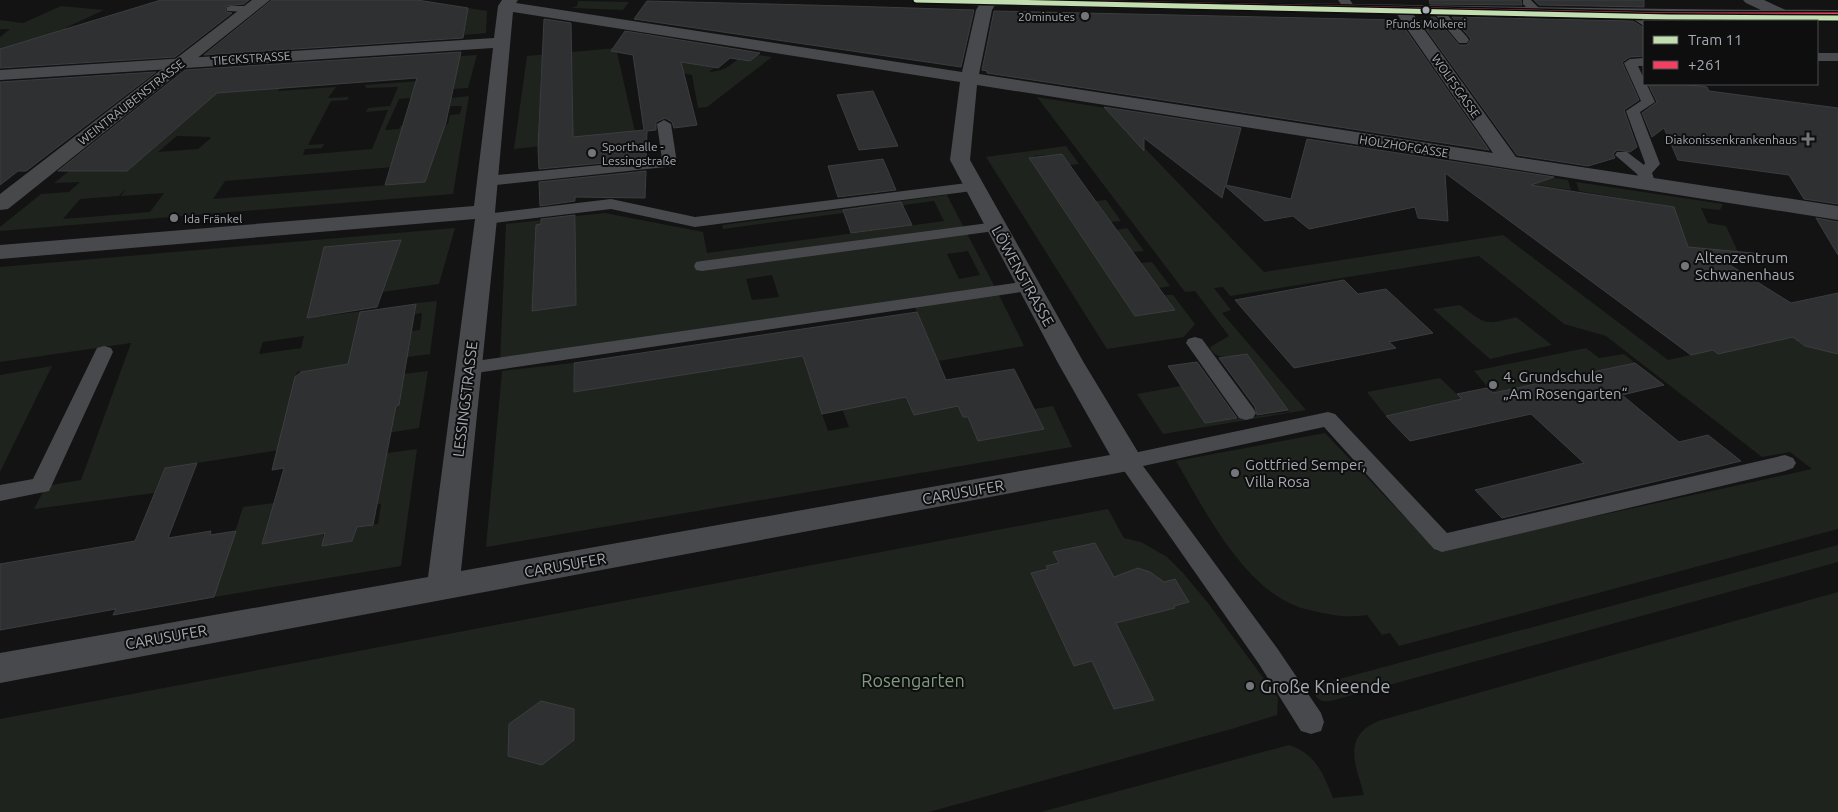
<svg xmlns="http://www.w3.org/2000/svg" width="1838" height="812" font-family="Ubuntu,sans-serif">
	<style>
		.green { fill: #1e231e; fill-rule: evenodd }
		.building { fill: #2f3031; stroke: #3c3d40 }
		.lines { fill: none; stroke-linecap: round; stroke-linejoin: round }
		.lane { fill: #48494d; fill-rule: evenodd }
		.street { fill: #48494d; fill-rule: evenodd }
		.secondary { fill: #47484a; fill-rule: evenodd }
		.primary { fill: #4b4c4e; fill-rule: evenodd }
		.bus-1-casing { stroke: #0e0e0f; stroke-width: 8 }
		.bus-1 { stroke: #f24062; stroke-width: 5 }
		.tram-1-casing { stroke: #0e0e0f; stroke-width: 8 }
		.tram-1 { stroke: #c2ddaf; stroke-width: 5 }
		.bus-dot { fill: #a6abb3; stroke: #0e0e0f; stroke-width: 2 }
		.poi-dot { fill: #73767b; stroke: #0e0e0f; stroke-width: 2 }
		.labels { text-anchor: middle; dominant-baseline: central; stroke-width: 4; stroke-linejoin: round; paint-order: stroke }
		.far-bus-label { font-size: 11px; fill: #a6abb3; stroke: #0e0e0f }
		.far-poi-label { font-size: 12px; fill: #a6abb3; stroke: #0e0e0f; text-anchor: end }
		.far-street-label { font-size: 12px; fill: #a6abb3; stroke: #0e0e0f }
		.poi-label { font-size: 15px; fill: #a6abb3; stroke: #0e0e0f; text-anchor: start }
		.street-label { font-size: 15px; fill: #a6abb3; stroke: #0e0e0f }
		.near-park-label { font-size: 18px; fill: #809c80; stroke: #0e0e0f }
		.near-poi-label { font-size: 18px; fill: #a6abb3; stroke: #0e0e0f; text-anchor: start }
	</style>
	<rect width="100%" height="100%" fill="#131314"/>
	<path class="green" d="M578 1 629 2 623 10 571 8 577 6Z
		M61 6 104 10 65 28 170 29 0 50V37L10 29H0V20L23 23Z
		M468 8 487 11 486 33 464 35Z
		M616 48 635 132 570 143 514 149 527 56ZM572 68 573 125 539 128 541 71Z
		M745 52 742 60 750 61 758 55 772 57 707 107 698 108 692 75 658 68 668 60 686 63 690 61 697 65 714 68 709 72C726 71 733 64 745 52Z
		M477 55 468 88 419 91 424 97 399 99 385 130 399 129 400 126 404 125 403 129 448 124 450 115 460 114 462 106H450L451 98 469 96 453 194 0 231V227L41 194 69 192 80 182 54 183 193 74ZM458 63 448 79 365 85 366 88 398 87 390 106 368 108 366 112 388 110 372 149 303 155 305 149 322 148 324 144 308 145 331 101 347 100 349 97 328 98 336 87 278 91 280 88ZM224 87 127 171H92H93ZM177 136 210 137 211 138 198 149 158 152ZM437 147 425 182 213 199 225 181 393 167 400 150ZM126 188 121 196 164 193 150 212 63 219 80 199 119 196Z
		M1037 97 1106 108 1264 272 1503 235 1668 360 1713 350 1718 354 1793 337 1805 346 1838 350V529L1399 646 1390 633 1382 635 1367 615C1347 618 1337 616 1318 612 1311 610 1303 609 1296 606 1242 585 1204 509 1176 461L1325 433 1437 551 1812 469 1790 452 1762 457 1606 336 1564 324 1479 256 1230 296 1223 287 1214 288 1231 310 1222 313 1306 410 1163 434 1137 394 1181 386 1205 423 1289 412 1247 354C1234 356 1215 362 1210 347L1229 336 1195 291 1185 292Z
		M1066 146 1079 164 1070 165 1062 154 1034 156V158L1029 159 1135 316 1175 310 1165 295H1173L1195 324 1184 337 1107 349 986 157Z
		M1475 166 1568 180 1571 190 1476 176Z
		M1576 182 1723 204 1720 210 1701 208 1708 223 1726 226 1738 252 1685 247 1673 207 1579 191Z
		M947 195C973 246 1000 295 1024 346L939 361 941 365 902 370 813 387 828 431 849 427 839 401 870 405 906 397 914 415 955 399 963 417H968L978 441 1044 429 1034 409 1053 406 1072 447 486 547 502 371 573 363 574 392 928 337 913 303 500 363 506 224 551 219V223L536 225 533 311 576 305V216L605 213 703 232 707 253 944 221 934 201 723 229 722 225ZM968 251 980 275 959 279 947 254ZM772 275 779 297 752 300 746 279Z
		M1106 200 1121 221 1111 222 1096 201Z
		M455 228 439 284 339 298 308 318 364 311 355 350 410 342 412 331 420 330 422 313 415 314 416 303 437 301 430 354 297 372 288 407 404 374 428 371 419 428 165 468 154 493 34 509 46 486 81 480 131 343 0 362V267ZM304 336 301 348 259 354 263 342Z
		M1127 228 1144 251 1133 252 1117 230Z
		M1152 262 1170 286 1159 288 1141 263Z
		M1460 305C1486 324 1484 326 1516 317L1552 345 1490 359 1433 309Z
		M1586 348 1599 358 1624 354 1635 363 1493 393 1474 371Z
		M52 366 0 472V375Z
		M1440 378 1462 399 1386 416 1367 392Z
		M417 449 401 566 214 597 243 507 274 503 277 541 323 533V546L351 541 356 527 378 524 381 504H377L387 453Z
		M1108 509 1124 538 1141 542 1155 550 1167 557 1183 573 1208 603 1278 698 1277 715 1235 728 929 812H0V719Z
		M1838 545V562L1345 697C1334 700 1319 707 1314 692L1317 685Z
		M1838 592V812H1041L1289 745C1316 754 1323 773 1333 798L1364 795C1360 778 1346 750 1361 733 1364 728 1373 724 1378 721Z"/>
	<path class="building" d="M161 0H249L244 4 226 6V12L232 13 175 57 0 68V49Z
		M272 0H417L468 8 463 38 204 55Z
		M1429 0H1521L1522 5 1430 4Z
		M1534 0H1644V7L1539 5Z
		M647 1 848 6 974 10 961 67 634 19Z
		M994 11 1399 20 1489 150 987 73V71L982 70Z
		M1431 17H1435L1459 45H1467L1471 39 1452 17 1633 21 1644 28V56L1630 57 1622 62 1639 100 1624 110 1637 147 1630 152 1617 150 1613 154 1615 158 1588 166 1517 155 1420 21H1432Z
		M544 19 571 23 573 137 644 130 633 55 611 51 625 31 760 53 750 61 730 58 718 68 681 62 697 125 674 128 672 122 665 118 656 122V130L647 131 646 159 539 169 538 149Z
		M461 52 446 122 425 182 385 185 417 78 217 93 127 171H58L185 70Z
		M156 72 26 171H18L0 185V82Z
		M1648 84H1682L1707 87 1709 91 1838 108V204L1804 199 1789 175 1678 160 1664 128 1652 137 1642 113 1657 102Z
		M873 91 898 146 859 150 837 95Z
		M1104 107 1241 128 1226 185 1291 199 1307 139 1554 177 1531 185 1674 207 1688 247 1763 254 1730 265 1791 303 1838 293V354L1805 346 1793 337 1718 354 1713 350 1691 355 1445 173 1448 221 1418 218 1415 207 1309 229 1293 216 1265 221 1225 186 1222 198 1144 138V151Z
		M1062 154 1081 181 1175 310 1135 316 1029 158Z
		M883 159 896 190 838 197 828 166Z
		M646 171 645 198 575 197V201L540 206 539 182Z
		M901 202 912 225 851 233 843 210Z
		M575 215 576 305 532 311 536 225 541 224V219Z
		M1816 218 1838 222V255Z
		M401 240 377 307 307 318 324 247Z
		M1344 280 1358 294 1386 289 1433 333 1389 342 1396 348 1294 368 1235 300Z
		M416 304 399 405 396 406 373 525 357 527 352 541 322 546 325 533 262 544 284 468 272 470 295 377 301 372 348 364 360 312Z
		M917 312 946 380 1014 369 1044 429 978 441 968 417H963L958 406 914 415 906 397 822 414 803 356 574 392V363Z
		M1247 354 1288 410 1257 415 1255 407 1219 358Z
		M1197 362 1237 418 1205 423 1168 366Z
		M1635 363 1664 385 1622 395 1679 442 1708 435 1741 461 1502 518 1475 490 1584 463 1531 414 1410 441 1386 416 1462 399 1457 394 1487 388 1493 393Z
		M197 463 168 538 211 531 210 535 236 531 214 597 113 615 116 609 0 630V564L135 541 165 468Z
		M1095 543 1114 577 1138 568 1150 572 1164 582 1175 579 1189 602 1174 606 1175 608 1116 623 1154 700 1114 709 1092 661 1074 666 1031 573 1048 569 1046 566 1059 563 1053 552Z
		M541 701 574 709V740L542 765 508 756 509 724Z"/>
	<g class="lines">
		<path class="lane" d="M1338 0H1350L1356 9 1354 11H1346Z
			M1523 0H1531L1542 11V15H1534L1523 4Z
			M231 6H250L256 9 250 12 227 11V7Z
			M1438 8 1442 9 1467 37 1469 40 1467 43H1459L1434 13V9Z
			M1633 12 1648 21H1644V26L1627 15Z
			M1817 53H1838V61H1817Z
			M1644 58V66H1638L1655 102 1640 112 1660 164 1652 173 1656 184 1648 189 1643 187 1637 174 1615 155 1617 152H1627L1644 165 1645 163 1626 111 1641 101 1624 63 1630 59Z
			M664 120 671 124 677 163 675 166 487 186 479 181 487 176 662 159 657 124Z
			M975 182 980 184 983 187 980 190 695 227 611 209 486 224 478 219 486 214 611 199 695 217Z
			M996 222 1004 227 1002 230 702 271 696 270 694 266 696 262 702 261Z
			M1029 281 1035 282 1038 286 1035 290 469 374 462 372 459 368 462 364 469 362Z
			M1195 337 1202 339 1253 408 1256 413 1253 418 1246 420 1239 418 1186 343 1188 339Z
			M104 346 111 348 113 352 49 491 0 501V485L33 479 95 352 97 348Z
			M1328 412 1335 414 1447 533 1785 455 1793 458 1796 463 1793 468 1785 471 1442 552 1434 549 1324 427 1143 466 1277 648 1321 713 1324 722 1321 731 1311 734 1301 731 1259 664 1118 462 1121 457 1129 454Z"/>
		<path class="street" d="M502 0H518L516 3 962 72 976 10 982 0H998L992 10 979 74 1493 153 1394 10 1402 5 1408 7 1516 157 1838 206V220L977 85 970 160 1084 363 1144 462 1139 469 0 683V653L428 577 475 219 0 259V245L474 206 493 48 0 80V70L494 38 498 6ZM513 12 960 82 950 160 1058 363 1110 455 461 571 497 219 495 212Z
			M1743 0H1764L1790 12 1792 15 1790 18H1778L1746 3Z"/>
		<path class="secondary" d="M252 0H270L8 209 0 210V194Z"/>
		<path class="primary" d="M959 0C1252 0 1545 10 1838 10V20H1667L967 5Z"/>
		<defs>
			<path id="bus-1" d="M967 0 1667 15H1838"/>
		</defs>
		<use href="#bus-1" class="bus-1-casing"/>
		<use href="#bus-1" class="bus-1"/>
		<defs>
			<path id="tram-1" d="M916 0 1669 17 1838 18"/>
		</defs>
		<use href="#tram-1" class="tram-1-casing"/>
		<use href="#tram-1" class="tram-1"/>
	</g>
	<circle class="bus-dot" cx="1426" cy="10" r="4.5"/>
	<g class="poi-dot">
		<circle cx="1085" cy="16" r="5"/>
		<path d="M1805.5 131.5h5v5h5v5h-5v5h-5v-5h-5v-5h5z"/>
		<circle cx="592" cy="153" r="5"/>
		<circle cx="174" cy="218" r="5"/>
		<circle cx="1685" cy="266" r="5"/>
		<circle cx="1493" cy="385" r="5"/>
		<circle cx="1235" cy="473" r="5"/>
		<circle cx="1250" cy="686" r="5"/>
	</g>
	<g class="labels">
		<g class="far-bus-label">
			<text x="1426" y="24">Pfunds Molkerei</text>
		</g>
		<g class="far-poi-label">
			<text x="1075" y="16">20minutes</text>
			<text x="1797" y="139">Diakonissenkrankenhaus</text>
			<text x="602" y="146" text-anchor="start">Sporthalle -<tspan x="602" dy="14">Lessingstraße</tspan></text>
			<text x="184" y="218" text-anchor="start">Ida Fränkel</text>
		</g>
		<g class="far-street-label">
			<text transform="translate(251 58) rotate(-4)">TIECKSTRASSE</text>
			<text transform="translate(1456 86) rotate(55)">WOLFSGASSE</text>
			<text transform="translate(131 102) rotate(-38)">WEINTRAUBENSTRASSE</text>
			<text transform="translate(1404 146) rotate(9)">HOLZHOFGASSE</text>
		</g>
		<g class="poi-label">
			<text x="1695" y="257">Altenzentrum<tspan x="1695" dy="17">Schwanenhaus</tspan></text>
			<text x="1503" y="376">4. Grundschule<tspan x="1503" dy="17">„Am Rosengarten“</tspan></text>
			<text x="1245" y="464">Gottfried Semper,<tspan x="1245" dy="17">Villa Rosa</tspan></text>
		</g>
		<g class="street-label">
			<text transform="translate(1023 276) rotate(61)">LÖWENSTRASSE</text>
			<text transform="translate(465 399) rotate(-83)">LESSINGSTRASSE</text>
			<text transform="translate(963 492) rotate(-10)">CARUSUFER</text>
			<text transform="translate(565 565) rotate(-10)">CARUSUFER</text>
			<text transform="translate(166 637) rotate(-10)">CARUSUFER</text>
		</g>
		<g class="near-park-label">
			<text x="913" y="680">Rosengarten</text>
		</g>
		<g class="near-poi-label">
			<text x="1260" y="686">Große Knieende</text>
		</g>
	</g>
	<rect x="1643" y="20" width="175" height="65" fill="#0e0e0f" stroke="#4b4d51"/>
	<rect x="1653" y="36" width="25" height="8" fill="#c2ddaf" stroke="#4b4d51"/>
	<text x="1688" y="45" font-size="15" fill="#a6abb3">Tram 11</text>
	<rect x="1653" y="61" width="25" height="8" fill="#f24062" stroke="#4b4d51"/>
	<text x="1688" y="70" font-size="15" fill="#a6abb3">+261</text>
</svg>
